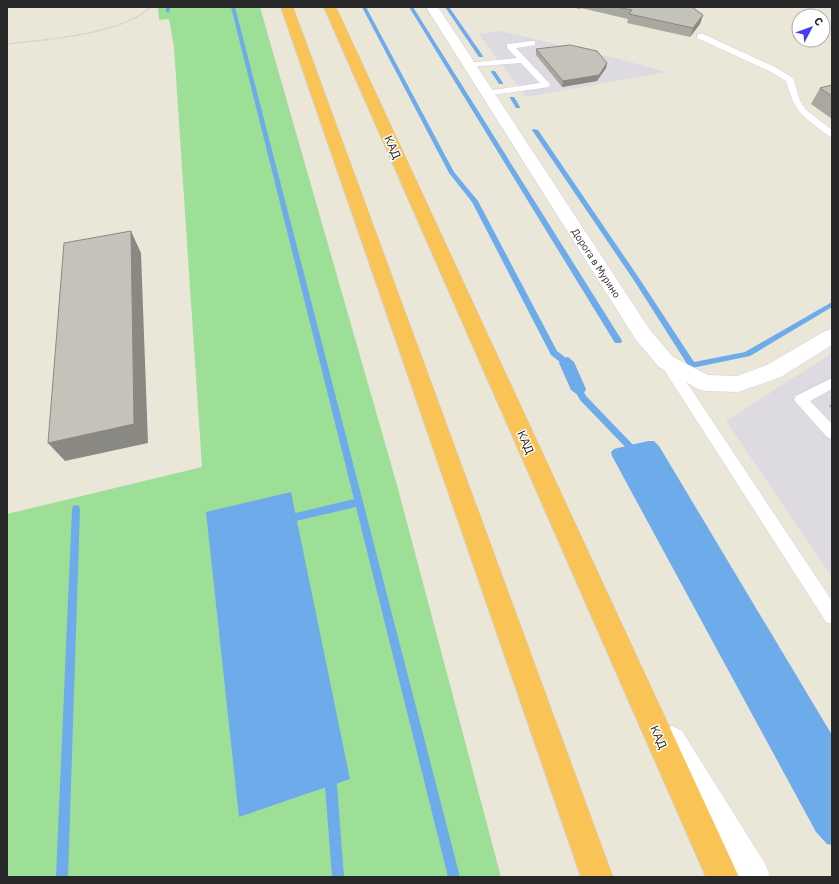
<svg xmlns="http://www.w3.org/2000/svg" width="839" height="884" font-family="'IBM Plex Sans',sans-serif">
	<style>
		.industrial { fill: #dedae2 }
		.green { fill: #9edf97 }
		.water { fill: #6eabea }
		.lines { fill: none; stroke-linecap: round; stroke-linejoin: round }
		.stream { fill: #6eabea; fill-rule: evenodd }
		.lane-casing { stroke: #d0cfe0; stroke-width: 1 }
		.secondary-casing { stroke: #d0cfe0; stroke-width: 1 }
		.highway-casing { stroke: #cbcbcb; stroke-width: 1 }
		.path { stroke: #cbcbcb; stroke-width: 1.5; stroke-dasharray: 1.5 1; stroke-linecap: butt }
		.lane { fill: #fff; fill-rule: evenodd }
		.secondary { fill: #fff; fill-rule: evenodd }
		.highway { fill: #f9c455; fill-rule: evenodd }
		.wall { fill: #a9a89f }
		.shaded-wall { fill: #8a8882 }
		.building { fill: #c5c3b9; stroke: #8a8882 }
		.labels { text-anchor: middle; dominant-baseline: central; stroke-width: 3; stroke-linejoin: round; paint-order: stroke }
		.far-street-label { font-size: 10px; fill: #282828; stroke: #fff }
		.street-label { font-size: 12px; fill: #282828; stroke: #fff }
	</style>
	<rect width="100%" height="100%" fill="#eae7d9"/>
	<path class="industrial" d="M501 31 615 58 667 72 526 97 479 34Z
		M832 353V577L726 421Z"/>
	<path class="green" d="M158 7H260L397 485 501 877H7V514L202 467 174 47 169 19 159 20Z"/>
	<path class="water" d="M568 357 574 362 586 389 584 393 578 395 571 390 559 363 560 359Z
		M648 441H654L659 446 832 735V845L827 844 816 832 612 456 611 452 614 449Z
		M291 492 350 779 239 817 206 512Z"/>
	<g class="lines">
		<path class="stream" d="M166 7H170L169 13 166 12Z
			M231 7H235L460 877H448L356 507 296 521 293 520 292 517 293 514 296 513 354 499Z
			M362 7H366L454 172 478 201 557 351 566 358 571 367 570 369H564L560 362 551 355 472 202 449 173Z
			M409 7H413L621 339 622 341 621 343H615Z
			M445 7H449L483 56V57H479Z
			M491 71H495L503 83V84H499L491 72Z
			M510 97H514L520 107V108H516L510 98Z
			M533 129 538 130 639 278 694 362 745 352 832 302V307L750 356 692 368 689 367 635 282 532 130Z
			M576 382 579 383 586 396 638 450 639 452 638 454 635 455 632 454 580 400 572 385Z
			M76 505 79 506 80 509 68 877H56L72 509 73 506Z
			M331 779 335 781 337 785 344 877H332L325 785 327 781Z"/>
		<defs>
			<path id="lane" d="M697 34H703L775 67 793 78 800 101 806 110 832 130V137L829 136C803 116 795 114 786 81L769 71 697 38Z
				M532 41H535V45L516 48 549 83 550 85 549 87 484 96 483 94 484 92 487 91 540 83 521 63 470 67 466 65 467 63 517 58 507 48V44Z
				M666 357 671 359 832 601V624L826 622 661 365 660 362 661 359Z
				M832 378V389L810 401 832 424V439L827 437 794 400 796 396Z"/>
			<path id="secondary" d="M426 7H438L650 330 673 357 708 375 737 376 767 365 825 331 832 329V345L781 377 738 392 705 391 698 389 659 367 636 340Z
				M672 726 682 731 766 865 770 877H736L662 751 657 741 662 731Z"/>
			<path id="highway" d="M281 7H293L613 877H581Z
				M324 7H336L739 877H706Z"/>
		</defs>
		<use href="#lane" class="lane-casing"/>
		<use href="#secondary" class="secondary-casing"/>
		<use href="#highway" class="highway-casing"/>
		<path class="path" d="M7 44C48 39 120 35 151 7"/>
		<use href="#lane" class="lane"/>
		<use href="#secondary" class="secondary"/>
		<use href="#highway" class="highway"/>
	</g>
	<path class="wall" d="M570 7H692L703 15 700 24 690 37 627 23 628 19 581 8 580 9Z
		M536 49 607 63 606 68 597 81 562 87 536 55Z
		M832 85V119L811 104 820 88Z
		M832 403V409L829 406Z"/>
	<path class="shaded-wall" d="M703 15 700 24 690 37 693 28Z
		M607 63 606 68 597 81 562 87 563 81Z
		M131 231 141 253 148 443 65 461 48 443Z"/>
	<path class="building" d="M617 7H692L703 15 693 28 629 14 632 10Z
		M570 45 597 51 607 63 599 75 563 81 536 49Z
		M832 85V96L820 88Z
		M131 231 134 424 48 443 64 243Z"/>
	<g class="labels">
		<g class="far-street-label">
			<text transform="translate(596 263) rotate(57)">Дорога в Мурино</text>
		</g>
		<g class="street-label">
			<text transform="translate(393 147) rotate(66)">КАД</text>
			<text transform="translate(526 442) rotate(66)">КАД</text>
			<text transform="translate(659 737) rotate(66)">КАД</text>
		</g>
	</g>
	<rect width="839" height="884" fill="none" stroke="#282828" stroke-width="16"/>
	<g transform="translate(811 28) rotate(49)"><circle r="19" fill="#ffffff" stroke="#a9a9a9"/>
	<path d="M0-3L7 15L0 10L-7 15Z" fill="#473cf4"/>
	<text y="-6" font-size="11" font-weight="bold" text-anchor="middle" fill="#282828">С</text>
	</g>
</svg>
